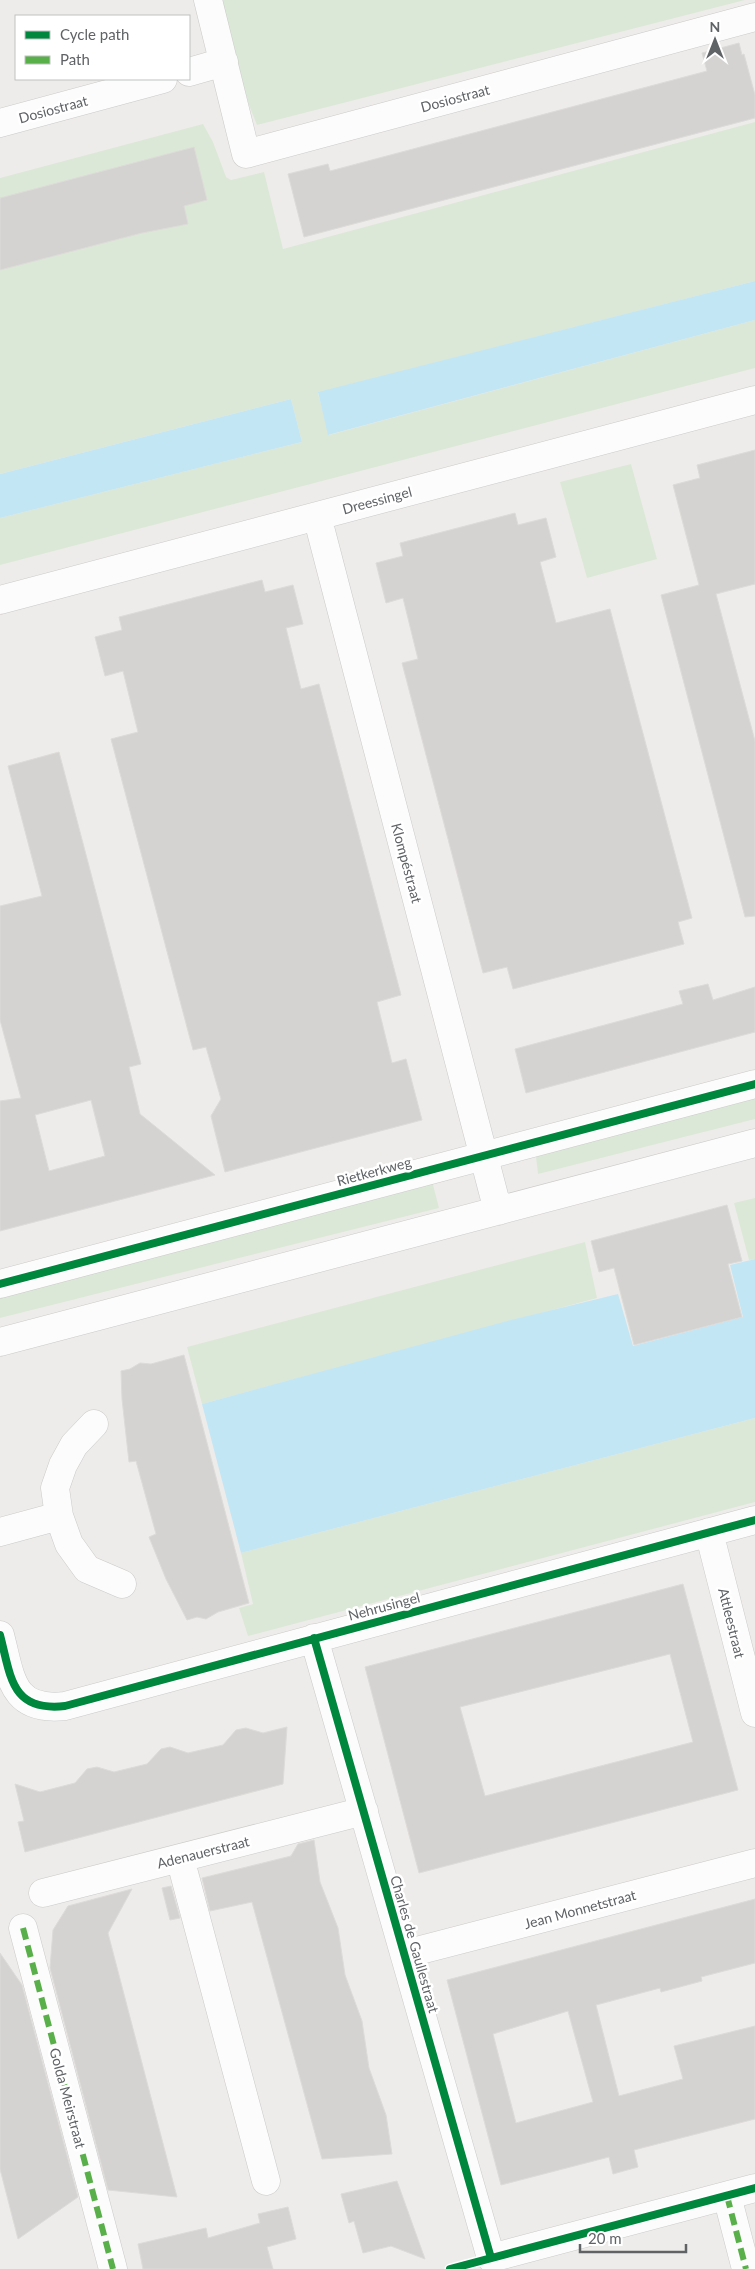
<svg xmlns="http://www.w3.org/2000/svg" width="755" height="2269" font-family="Lato,sans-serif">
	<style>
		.green { fill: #dbe8d7 }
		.water { fill: #c3e6f4 }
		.building { fill: #d5d3d2; stroke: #dddbd9; fill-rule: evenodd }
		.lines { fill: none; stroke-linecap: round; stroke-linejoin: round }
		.minor-casing { stroke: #cbcac9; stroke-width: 29 }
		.minor { stroke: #fcfcfc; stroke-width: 28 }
		.quiet { stroke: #59b04a; stroke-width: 6; stroke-dasharray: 12 6; stroke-linecap: butt }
		.cycleway-casing { stroke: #fff; stroke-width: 11 }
		.cycleway { stroke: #00873e; stroke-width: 8 }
		.labels { text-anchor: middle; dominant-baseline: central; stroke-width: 5; stroke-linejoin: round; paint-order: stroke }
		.street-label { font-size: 14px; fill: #5f6366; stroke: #fff }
	</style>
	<rect width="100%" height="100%" fill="#eeecea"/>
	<path class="green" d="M219 0H745L257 125 249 105Z
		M755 122V281L318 393 329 435 755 320V368L0 565V518L302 442 291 399 0 474V178L203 124 213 142 226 177 231 180 264 172 283 249Z
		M631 464 657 559 587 578 560 482Z
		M755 1090V1119L538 1174 535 1148Z
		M431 1177 439 1208 0 1318V1292Z
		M755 1198V1259L749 1260 734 1203Z
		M585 1242 597 1298 202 1404 187 1347Z
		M755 1418V1502L248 1636 239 1608 253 1604 241 1553Z"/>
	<path class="water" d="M755 281V320L328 435 318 392Z
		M291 399 302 442 0 518V474Z
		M755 1259V1418L241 1553 202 1404 511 1320 618 1294 633 1346 743 1317 730 1265Z"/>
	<path class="building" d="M739 43 742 55 744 54 755 95V118L304 237 288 174 328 164 330 171 707 71 702 53Z
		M194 147 207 200 184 206 188 224 142 233 0 270V198Z
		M755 450V584L716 594 755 741V916L745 917 661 595 699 585 673 485 700 478 697 465Z
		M515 513 518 525 546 518 556 557 540 562 556 623 610 609 692 918 678 922 684 944 513 989 507 967 483 973 402 663 418 659 403 598 386 603 376 563 403 556 400 543Z
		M262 580 265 592 293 585 303 624 286 628 301 689 319 684 401 995 377 1002 392 1063 406 1059 422 1120 225 1172 211 1116 221 1099 206 1047 193 1050 111 739 138 732 123 671 105 676 95 637 122 630 119 617Z
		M59 752 141 1064 129 1067 140 1114 215 1175 0 1231V1101L21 1098 0 1020V906L42 896 8 766ZM91 1100 105 1156 49 1171 35 1115Z
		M708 984 713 1000 755 987V1032L526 1093 515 1049 683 1004 679 991Z
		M727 1205 742 1261 728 1264 742 1317 634 1345 614 1268 599 1272 591 1241Z
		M184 1355 249 1603 218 1612 206 1619 197 1617 187 1620 166 1579 149 1537 156 1534 136 1461 129 1462 122 1399 121 1371 130 1369 140 1363 151 1364Z
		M683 1584 738 1790 419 1873 365 1667ZM670 1654 693 1742 485 1796 460 1707Z
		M287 1727 283 1784 25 1852 18 1822 24 1821 15 1784 40 1792 75 1783 87 1769 97 1767 114 1772 147 1764 161 1749 170 1747 188 1753 223 1745 236 1730 246 1728 263 1733Z
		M314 1840 320 1882 338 1928 345 1975 362 2021 369 2068 386 2115 392 2154 322 2159 252 1902 210 1911 202 1878 291 1856 298 1844Z
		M171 1886 180 1918 170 1920 162 1888Z
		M132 1889 108 1933 177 2197 108 2190 50 1968 53 1930 68 1906Z
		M755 1899V1963L701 1977 702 1981 661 1992 660 1988 596 2005 619 2096 683 2079 674 2046 755 2026V2119L634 2150 638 2167 613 2174 609 2157 501 2185 447 1980ZM568 2011 593 2102 516 2123 493 2034Z
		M0 1953 22 1985 78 2197 18 2239 0 2169Z
		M397 2181 425 2259 391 2246 363 2253 354 2221 349 2223 341 2194Z
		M288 2207 296 2239 267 2247 273 2269H143L138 2244 206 2228 208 2238 260 2223 258 2214Z"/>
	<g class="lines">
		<defs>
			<path id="minor" d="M208 0 246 154 755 17
				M189 72 224 62
				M0 123 163 79
				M317 516 498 1211
				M0 600 755 400
				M0 1284 755 1084
				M0 1342 755 1143
				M94 1424 74 1445 63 1465 55 1488 59 1516 69 1544 87 1569 122 1584
				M0 1532 59 1516
				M709 1532 755 1713
				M0 1635C11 1677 11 1712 65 1706L755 1520
				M314 1638 491 2258 755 2188
				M180 1858 266 2181
				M43 1893 364 1811
				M23 1928 113 2269
				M405 1954 755 1863
				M727 2196 746 2269"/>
		</defs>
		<use href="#minor" class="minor-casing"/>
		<use href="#minor" class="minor"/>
		<path class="quiet" d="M23 1928 113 2269
			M727 2196 746 2269"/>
		<defs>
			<path id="cycleway" d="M0 1284 755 1084
				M0 1635C11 1677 11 1712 65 1706L755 1520
				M314 1638 491 2258
				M450 2269 755 2188"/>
		</defs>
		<use href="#cycleway" class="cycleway-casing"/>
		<use href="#cycleway" class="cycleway"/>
	</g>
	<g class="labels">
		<g class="street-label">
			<text transform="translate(455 98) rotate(-15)">Dosiostraat</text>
			<text transform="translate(53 109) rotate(-15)">Dosiostraat</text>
			<text transform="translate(377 500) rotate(-15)">Dreessingel</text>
			<text transform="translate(407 863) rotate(75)">Klompéstraat</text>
			<text transform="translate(374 1171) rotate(-15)">Rietkerkweg</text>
			<text transform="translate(384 1606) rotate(-15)">Nehrusingel</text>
			<text transform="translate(732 1623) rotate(76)">Attleestraat</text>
			<text transform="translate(203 1852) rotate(-14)">Adenauerstraat</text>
			<text transform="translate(580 1909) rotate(-15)">Jean Monnetstraat</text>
			<text transform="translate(415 1944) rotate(74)">Charles de Gaullestraat</text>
			<text transform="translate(68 2098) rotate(75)">Golda Meirstraat</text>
		</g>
	</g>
	<rect x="15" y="15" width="175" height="65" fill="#ffffff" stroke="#bfc1c2"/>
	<rect x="25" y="31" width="25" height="8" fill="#00873e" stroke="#bfc1c2"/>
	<text x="60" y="40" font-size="15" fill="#5f6366">Cycle path</text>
	<rect x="25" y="56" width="25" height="8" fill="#59b04a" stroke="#bfc1c2"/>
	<text x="60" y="65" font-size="15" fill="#5f6366">Path</text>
	<g transform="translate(715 40)" stroke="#ffffff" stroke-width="4" paint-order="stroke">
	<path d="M0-4L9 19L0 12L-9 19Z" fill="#5f6366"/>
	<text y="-8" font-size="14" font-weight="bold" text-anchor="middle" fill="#5f6366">N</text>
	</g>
	<path d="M580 2244v8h106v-8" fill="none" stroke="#5f6366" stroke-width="2.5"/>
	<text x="588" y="2244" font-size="15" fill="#5f6366" stroke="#ffffff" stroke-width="4" paint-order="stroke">20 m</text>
</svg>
